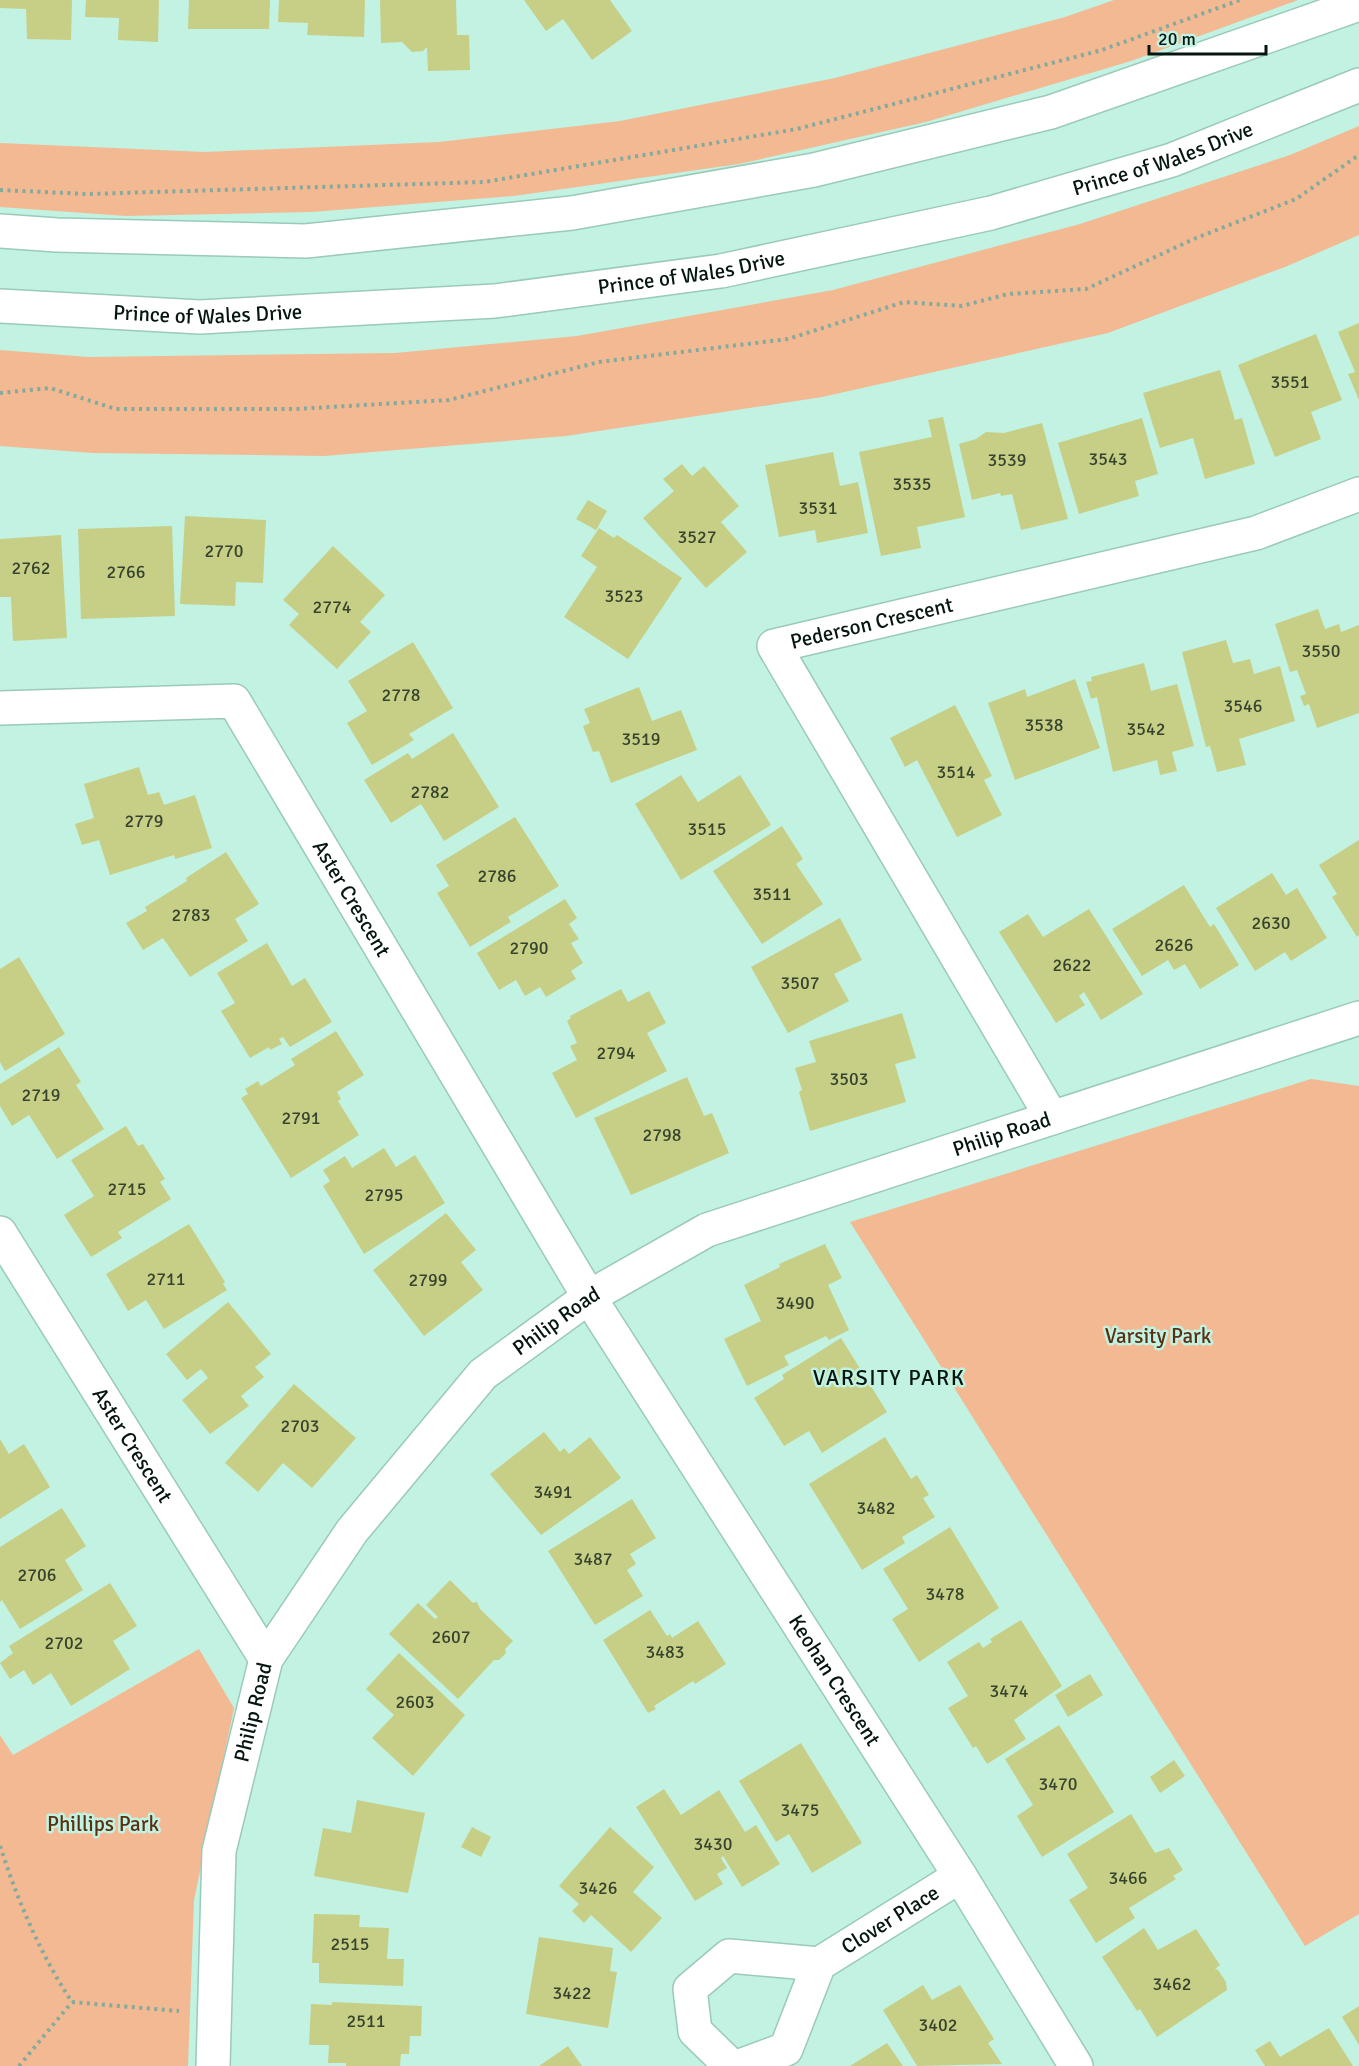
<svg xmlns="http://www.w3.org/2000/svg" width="1359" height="2066" font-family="Signika,sans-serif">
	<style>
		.green { fill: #f3b993 }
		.building { fill: #c7cf87 }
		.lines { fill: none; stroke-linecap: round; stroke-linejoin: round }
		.street-casing { stroke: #9bc9ba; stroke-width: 36 }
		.secondary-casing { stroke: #9bc9ba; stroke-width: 36 }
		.path { stroke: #84aa9d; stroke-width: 4; stroke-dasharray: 3 4.5; stroke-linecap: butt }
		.street { stroke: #fff; stroke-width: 33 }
		.secondary { stroke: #fff; stroke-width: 33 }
		.labels { text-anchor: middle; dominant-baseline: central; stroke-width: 5; stroke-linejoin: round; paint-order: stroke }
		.number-label { font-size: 18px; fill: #36442e }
		.street-label { font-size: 21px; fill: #051611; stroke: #c2f2e2 }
		.park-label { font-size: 21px; fill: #5a3012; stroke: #c2f2e2 }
		.neighbourhood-label { font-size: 22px; letter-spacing: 1.5px; fill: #051611; stroke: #c2f2e2 }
	</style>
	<rect width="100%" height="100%" fill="#c2f2e2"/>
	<path class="green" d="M1114 0H1298L1131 61 926 122 739 164 514 196 312 212 126 216 0 207V143L205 152 439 142 620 121 835 78 1065 17Z
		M1359 126V235L1285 267 1108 333 822 397 566 436 324 456 93 453 0 446V350L88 357 395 353 577 336 833 290 1080 224 1290 155Z
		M1311 1079 1359 1086V1914L1305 1946 850 1222Z
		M199 1649 234 1708 194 1900 188 2066H0V1735L13 1755Z"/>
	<path class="building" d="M0 0H72L71 40 27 39 26 9 0 8Z
		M86 0H159L158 42 118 40 119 18 85 17Z
		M189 0H270L269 29H188Z
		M279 0H365L364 37 307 35 308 23 278 22Z
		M380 0H456L457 35H469L470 70 428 71 427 47 423 51 412 52 402 42 381 43Z
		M524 0H610L632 31 592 60 563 19 546 31Z
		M1359 323V400L1348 374 1355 372 1338 332Z
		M1316 334 1342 400 1311 412 1321 439 1275 457 1238 365Z
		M1220 370 1235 420 1242 418 1255 464 1205 479 1193 438 1160 448 1143 393Z
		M943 417 965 517 917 527 921 548 881 556 859 452 932 437 928 420Z
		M1142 418 1158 474 1135 481 1139 496 1079 514 1058 443Z
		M1042 423 1068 519 1021 530 1012 494 1001 496 1000 493 972 500 959 444 976 439 986 432 1004 433Z
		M833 452 840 486 858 482 868 533 817 543 815 530 779 537 765 465Z
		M682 464 692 476 704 466 739 506 721 522 747 552 706 588 643 518 674 491 663 479Z
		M588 500 607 511 596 530 576 519Z
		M185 516 266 520 263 583 236 582 235 606 180 604Z
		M172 526 175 616 81 619 78 529Z
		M599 528 614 538 617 535 682 578 628 659 564 617 597 567 581 556Z
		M61 535 67 638 13 641 11 597H0V539Z
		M333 546 385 595 360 622 371 632 337 669 289 625 299 614 283 600Z
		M1318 609 1325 629 1339 624 1341 632 1359 625V713L1317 728 1309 704 1304 706 1300 696 1306 694 1297 670 1290 672 1275 624Z
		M1226 640 1233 663 1250 659 1254 674 1280 666 1295 721 1239 739 1246 765 1217 772 1210 746 1206 747 1182 652Z
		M413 642 453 708 409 734 414 740 372 765 347 723 367 711 348 681Z
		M1144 663 1151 691 1177 684 1194 746 1172 752 1177 771 1160 775 1157 760 1113 772 1097 697 1091 699 1086 682 1092 681 1091 677Z
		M1075 679 1100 748 1015 780 988 703 1025 689 1027 697Z
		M639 687 652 721 681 710 697 750 611 783 599 751 593 752 584 729 583 726 590 723 584 709Z
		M955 705 992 776 984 780 1002 815 957 837 917 760 905 767 890 738Z
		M453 733 499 807 444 841 421 804 391 823 364 780 408 753 412 759Z
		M139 767 148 795 159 792 164 805 195 795 212 848 175 859 174 855 110 875 99 840 82 845 75 824 94 818 84 784Z
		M681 775 698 802 740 775 771 825 681 880 635 804Z
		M515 817 559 886 508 917 511 922 470 947 437 893 449 886 436 865Z
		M782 826 803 859 796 864 823 904 762 944 713 871Z
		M1359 840V935L1357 937 1332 897 1337 894 1319 865Z
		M226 852 259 904 235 919 248 941 190 977 163 938 143 950 126 923 147 911 145 907 187 881 186 878Z
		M1272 873 1286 895 1297 888 1327 938 1291 961 1285 952 1255 971 1216 908Z
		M1184 885 1210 927 1214 924 1239 965 1200 989 1185 964 1174 970 1168 960 1142 976 1112 929Z
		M565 899 577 918 569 924 579 939 571 943 583 963 571 971 576 979 546 997 540 987 525 996 516 980 499 990 477 953Z
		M1089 909 1143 994 1101 1020 1084 992 1079 996 1085 1005 1056 1023 999 932 1028 914 1043 937Z
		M840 918 862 960 834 974 849 1001 788 1033 751 967Z
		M267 943 292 986 305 978 332 1022 290 1047 283 1037 279 1039 282 1044 270 1050 269 1047 250 1058 221 1011 235 1003 217 973Z
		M19 957 65 1034 5 1071 0 1062V969Z
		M621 989 628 1002 649 991 666 1023 647 1033 667 1071 576 1118 552 1073 577 1060 570 1046 577 1043 567 1021 571 1018 570 1016Z
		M902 1013 916 1058 895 1064 906 1102 810 1131 799 1092 802 1090 795 1068 816 1062 809 1041Z
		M336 1031 364 1075 337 1092 341 1099 338 1101 359 1135 291 1178 241 1098 248 1094 245 1089 258 1081 261 1086 295 1065 291 1059Z
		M59 1047 81 1082 76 1085 104 1129 57 1159 29 1115 12 1126 0 1106V1084Z
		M687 1077 704 1116 712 1113 729 1153 631 1195 594 1118Z
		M126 1126 138 1146 143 1144 165 1179 160 1182 171 1199 118 1232 122 1238 91 1257 64 1215 94 1196 71 1160Z
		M384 1148 396 1167 415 1155 445 1203 364 1254 323 1186 330 1181 323 1170 345 1156 352 1168Z
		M446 1213 476 1250 461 1262 483 1290 424 1336 373 1270Z
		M189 1224 225 1282 223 1284 227 1290 164 1329 146 1300 128 1311 106 1274Z
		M825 1244 842 1278 828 1285 849 1330 829 1340 826 1336 784 1356 789 1365 747 1386 724 1339 761 1321 744 1285 780 1267 779 1264Z
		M228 1302 271 1354 255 1367 264 1377 241 1396 249 1406 210 1434 182 1400 208 1378 201 1369 187 1380 166 1354Z
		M841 1338 887 1412 822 1453 809 1431 784 1446 754 1398 784 1379 782 1375Z
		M294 1384 356 1438 312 1488 283 1463 258 1492 225 1463Z
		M544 1432 560 1452 564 1448 569 1454 590 1437 621 1478 541 1535 490 1474Z
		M885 1437 911 1479 917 1475 929 1495 923 1498 935 1517 902 1537 905 1543 862 1570 809 1484Z
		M0 1439 9 1454 24 1444 50 1487 0 1519Z
		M632 1499 656 1538 630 1554 636 1564 627 1570 643 1596 595 1625 548 1551Z
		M62 1508 86 1546 65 1560 83 1590 20 1629 2 1600 0 1602V1547Z
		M950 1527 999 1608 919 1662 892 1619 908 1609 883 1569Z
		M450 1580 473 1603 477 1602 480 1609 513 1641 505 1649 506 1653 499 1660H494L458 1699 389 1634 418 1603 435 1619 438 1617 426 1605Z
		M110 1583 137 1626 113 1641 130 1669 71 1706 51 1673 33 1685 24 1670 10 1679 0 1663 13 1653 9 1646Z
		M650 1610 667 1636 670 1634 672 1638 698 1621 726 1664 695 1684 693 1681 654 1706 656 1709 648 1713 603 1640Z
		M1021 1620 1062 1686 1014 1720 1026 1739 987 1764 976 1746 973 1748 948 1708 968 1696 947 1662 979 1642 983 1648 992 1642 990 1639Z
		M399 1653 465 1715 413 1776 372 1738 394 1715 366 1689Z
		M1090 1674 1103 1695 1068 1717 1055 1695Z
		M1059 1725 1114 1812 1042 1857 1017 1816 1033 1805 1005 1759Z
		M801 1743 862 1843 812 1873 789 1834 776 1842 739 1781Z
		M1174 1760 1185 1776 1160 1793 1150 1777Z
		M664 1789 681 1815 719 1790 745 1832 756 1825 780 1864 742 1887 723 1856 721 1858 727 1868 717 1874 723 1884 695 1901 636 1807Z
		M357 1800 425 1813 408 1893 314 1876 323 1828 351 1833Z
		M1131 1814 1155 1853 1169 1848 1183 1870 1173 1876 1176 1879 1129 1908 1135 1918 1096 1943 1069 1900 1088 1888 1067 1854Z
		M472 1827 491 1837 481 1857 461 1847Z
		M610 1827 654 1867 633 1892 662 1918 631 1952 591 1915 584 1923 572 1911 579 1904 559 1886Z
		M314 1914 360 1915 359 1927 389 1928 387 1959H404L403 1986 319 1983V1963H312Z
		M1144 1928 1158 1950 1196 1929 1220 1965 1215 1969 1218 1970 1226 1982 1227 1990 1157 2037 1140 2009 1137 2011 1102 1957Z
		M539 1937 613 1948 610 1971 617 1972 608 2028 526 2014Z
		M923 1985 932 2000 960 1985 994 2039 988 2043 1002 2064 917 2066 883 2010Z
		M332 2002 422 2006 421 2036H410L409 2054H401L400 2066H346V2063H328L329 2045H309L311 2004 332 2005Z
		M1359 2006V2045L1342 2017Z
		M1329 2028 1353 2066H1265L1255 2050 1270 2041 1280 2057Z
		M887 2043 903 2066H850Z
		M568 2046 582 2066H539Z"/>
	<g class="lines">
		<defs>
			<g id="street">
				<path id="s1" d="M0 708 234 701 589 1297 960 1876 1076 2066"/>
				<path id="s2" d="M1052 1118 774 646 1256 533 1359 494"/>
				<path id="s3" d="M0 1233 266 1659"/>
				<path d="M731 2066 695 2031 690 1989 729 1956 819 1964"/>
				<path id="s4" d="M740 2066 786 2049 819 1964 960 1876"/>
			</g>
			<g id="secondary">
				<path d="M0 231 57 235 306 241 572 213 814 170 1051 112 1359 4"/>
				<path id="s5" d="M0 306 200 317 495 301 721 271 991 213 1172 160 1359 85"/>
				<path id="s6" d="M213 2066 219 1851 266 1659 352 1531 483 1374 589 1297 707 1230 1359 1018"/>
			</g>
		</defs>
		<use href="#street" class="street-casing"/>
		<use href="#secondary" class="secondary-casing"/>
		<path class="path" d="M0 190 88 194 484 182 797 129 1102 50 1240 0
			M0 393 50 388 116 409H296L449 400 599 362 788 339 904 302 962 306 1008 294 1086 289 1196 238 1296 199 1359 155
			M0 1846C18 1901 40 1954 72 2002
			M72 2002 179 2011
			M19 2066 72 2002"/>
		<use href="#street" class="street"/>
		<use href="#secondary" class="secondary"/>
	</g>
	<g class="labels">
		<g class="number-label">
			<text x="1290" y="382">3551</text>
			<text x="1108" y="459">3543</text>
			<text x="1007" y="460">3539</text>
			<text x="912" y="484">3535</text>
			<text x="818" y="508">3531</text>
			<text x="697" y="537">3527</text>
			<text x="224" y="551">2770</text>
			<text x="31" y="568">2762</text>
			<text x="126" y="572">2766</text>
			<text x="624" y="596">3523</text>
			<text x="332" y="607">2774</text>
			<text x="1321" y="651">3550</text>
			<text x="401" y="695">2778</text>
			<text x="1243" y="706">3546</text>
			<text x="1044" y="725">3538</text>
			<text x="1146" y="729">3542</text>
			<text x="641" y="739">3519</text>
			<text x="956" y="772">3514</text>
			<text x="430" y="792">2782</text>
			<text x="144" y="821">2779</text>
			<text x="707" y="829">3515</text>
			<text x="497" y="876">2786</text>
			<text x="772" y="894">3511</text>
			<text x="191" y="915">2783</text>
			<text x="1271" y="923">2630</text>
			<text x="1174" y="945">2626</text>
			<text x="529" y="948">2790</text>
			<text x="1072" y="965">2622</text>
			<text x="800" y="983">3507</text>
			<text x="616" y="1053">2794</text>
			<text x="849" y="1079">3503</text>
			<text x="41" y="1095">2719</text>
			<text x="301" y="1118">2791</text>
			<text x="662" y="1135">2798</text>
			<text x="127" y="1189">2715</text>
			<text x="384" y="1195">2795</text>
			<text x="166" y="1279">2711</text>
			<text x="428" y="1280">2799</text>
			<text x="795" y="1303">3490</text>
			<text x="300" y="1426">2703</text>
			<text x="553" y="1492">3491</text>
			<text x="876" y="1508">3482</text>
			<text x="593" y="1559">3487</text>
			<text x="37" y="1575">2706</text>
			<text x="945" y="1594">3478</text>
			<text x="451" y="1637">2607</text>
			<text x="64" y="1643">2702</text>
			<text x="665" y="1652">3483</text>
			<text x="1009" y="1691">3474</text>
			<text x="415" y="1702">2603</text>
			<text x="1058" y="1784">3470</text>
			<text x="800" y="1810">3475</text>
			<text x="713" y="1844">3430</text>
			<text x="1128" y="1878">3466</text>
			<text x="598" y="1888">3426</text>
			<text x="350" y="1944">2515</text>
			<text x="1172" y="1984">3462</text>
			<text x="572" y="1993">3422</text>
			<text x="366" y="2021">2511</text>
			<text x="938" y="2025">3402</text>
		</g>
		<g class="street-label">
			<text stroke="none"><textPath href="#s5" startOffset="1180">Prince of Wales Drive</textPath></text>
			<text stroke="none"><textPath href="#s5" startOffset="694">Prince of Wales Drive</textPath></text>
			<text stroke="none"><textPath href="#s5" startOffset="208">Prince of Wales Drive</textPath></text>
			<text stroke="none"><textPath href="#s2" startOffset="648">Pederson Crescent</textPath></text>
			<text stroke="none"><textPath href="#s1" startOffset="464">Aster Crescent</textPath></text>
			<text stroke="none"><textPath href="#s6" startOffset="1348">Philip Road</textPath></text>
			<text stroke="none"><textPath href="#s6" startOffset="862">Philip Road</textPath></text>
			<text stroke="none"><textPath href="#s3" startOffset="250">Aster Crescent</textPath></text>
			<text stroke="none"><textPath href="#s1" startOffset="1383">Keohan Crescent</textPath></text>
			<text stroke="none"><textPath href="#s6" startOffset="358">Philip Road</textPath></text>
			<text stroke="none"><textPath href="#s4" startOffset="224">Clover Place</textPath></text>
		</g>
		<g class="park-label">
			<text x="1158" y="1336">Varsity Park</text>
			<text x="103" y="1824">Phillips Park</text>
		</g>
		<g class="neighbourhood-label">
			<text x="889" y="1377">VARSITY PARK</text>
		</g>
	</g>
	<path d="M1149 45v9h117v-9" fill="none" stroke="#051611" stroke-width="3"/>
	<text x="1158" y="45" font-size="18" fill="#051611" stroke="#c2f2e2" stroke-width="4.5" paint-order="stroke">20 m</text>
</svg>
